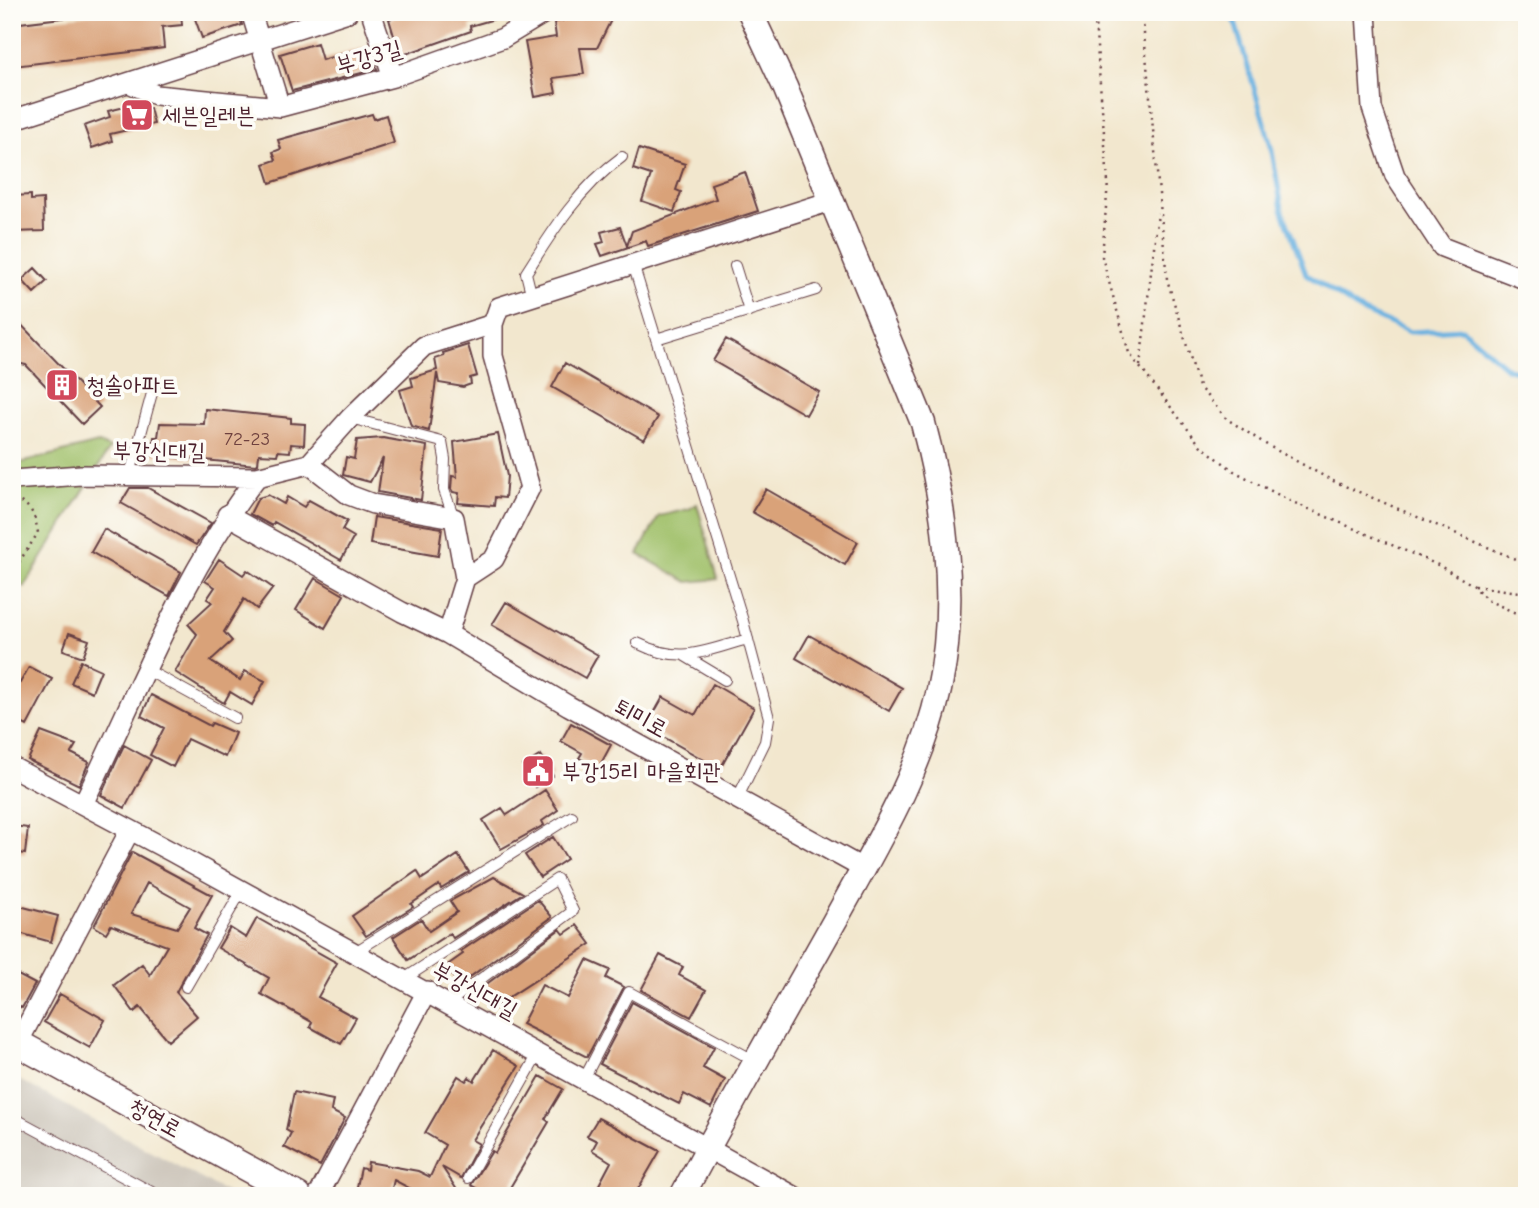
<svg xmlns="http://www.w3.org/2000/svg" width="1539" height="1208" font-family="'Comic Neue','Poor Story',sans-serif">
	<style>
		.industrial { fill: #cac3b8 }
		.green { fill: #9fbf67; stroke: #746f49; stroke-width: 2 }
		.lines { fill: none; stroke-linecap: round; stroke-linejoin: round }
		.stream { stroke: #69b1e0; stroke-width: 5 }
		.building { fill: #d9a279; fill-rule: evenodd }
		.service-casing { stroke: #633d43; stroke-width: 12 }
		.minor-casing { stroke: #633d43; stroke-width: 22 }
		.tertiary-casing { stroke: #633d43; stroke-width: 27 }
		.secondary-casing { stroke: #633d43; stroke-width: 29 }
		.path { stroke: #633d43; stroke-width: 2.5; stroke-dasharray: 2 5; stroke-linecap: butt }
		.service { stroke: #fff; stroke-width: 10 }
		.minor { stroke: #fff; stroke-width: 19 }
		.tertiary { stroke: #fff; stroke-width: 24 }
		.secondary { stroke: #fff; stroke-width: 26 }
		.rail-casing { stroke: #4a1f2b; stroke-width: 8 }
		.rail { stroke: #fdfcf7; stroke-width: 5; stroke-dasharray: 16; stroke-linecap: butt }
		.labels { text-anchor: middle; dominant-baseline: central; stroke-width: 7; stroke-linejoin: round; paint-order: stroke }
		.number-label { font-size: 19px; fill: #6e403e }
		.street-label { font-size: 23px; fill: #4a1f2b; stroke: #fdfcf7 }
		.poi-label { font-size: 23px; fill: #4a1f2b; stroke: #fdfcf7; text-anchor: start }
	</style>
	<rect width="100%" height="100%" fill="#fdfcf7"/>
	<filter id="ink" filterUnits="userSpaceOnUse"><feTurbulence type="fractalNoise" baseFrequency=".0143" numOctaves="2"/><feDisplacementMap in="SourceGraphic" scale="14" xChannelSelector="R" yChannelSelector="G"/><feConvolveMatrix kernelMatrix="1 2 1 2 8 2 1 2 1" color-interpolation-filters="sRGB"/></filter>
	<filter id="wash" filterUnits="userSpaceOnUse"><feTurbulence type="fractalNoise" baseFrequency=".00686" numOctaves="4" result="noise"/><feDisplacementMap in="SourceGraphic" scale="28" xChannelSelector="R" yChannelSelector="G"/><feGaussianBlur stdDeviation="1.57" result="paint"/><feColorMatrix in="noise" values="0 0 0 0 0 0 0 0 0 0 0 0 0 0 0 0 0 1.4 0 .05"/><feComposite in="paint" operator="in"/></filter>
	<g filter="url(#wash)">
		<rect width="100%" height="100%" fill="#f2e7ce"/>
		<path class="industrial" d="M12 1076 233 1196H12Z"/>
		<path class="green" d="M98 443 110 448 24 587 12 580V465Z
			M697 504 718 579 688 582 638 554 659 516 689 509Z"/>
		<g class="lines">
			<path class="stream" d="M1232 12 1271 146 1282 209 1306 274 1361 311 1410 332 1462 329 1508 369 1527 373"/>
		</g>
		<g id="blocks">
			<path class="building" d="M112 12H181L182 25 162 27 164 48 14 66 12 24Z
				M207 12H239L242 25 202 38 194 16Z
				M412 12H504L505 16 470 26 471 31 400 56 389 19Z
				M561 12H615L597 48H580L584 74 553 78 556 93 535 97 525 42 556 37 554 22 562 21Z
				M317 43 322 60 369 46 377 69 292 91 280 54Z
				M125 107 150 108 154 124 110 134 112 141 92 148 84 126 110 117 108 111Z
				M372 114 374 119 386 115 394 143 270 183 264 164 276 160 273 152 281 149 278 140Z
				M639 149 685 164 676 190 681 192 674 212 642 201 651 175 633 169Z
				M745 172 758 211 648 246 646 241 602 256 597 244 604 242 601 232 620 227 627 246 632 231 716 199 711 184Z
				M31 195V200L43 199 44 231 12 232V196Z
				M35 268 47 281 34 293 22 280Z
				M12 315 100 407 82 424 26 365 12 362Z
				M726 339 819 392 806 415 713 361Z
				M468 345 477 376 470 378 471 384 463 387 439 383 437 373 429 431 411 426 400 390 413 386 411 378 437 370 435 359 444 356 443 353Z
				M565 363 658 417 644 440 552 387Z
				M205 409 291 418V423L305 424 304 445 291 444 290 452 278 451 277 455 259 454 258 464 256 465 152 455 154 437H158L160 423 204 424Z
				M498 434 507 476 505 498 495 497 494 506 458 503 459 493 453 492 451 489 452 476 457 477 454 442Z
				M383 438 427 446 421 500 378 492 383 458 370 482 343 475 346 457 354 459 357 440Z
				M130 488H148L211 523 196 545 121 503Z
				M766 489 858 542 845 565 752 512Z
				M268 495 284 504 287 497 304 507 309 500 347 521 342 530 354 537 341 560 274 522 272 526 250 514 258 498Z
				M374 517 442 528 438 556 370 544Z
				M104 529 181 572 169 596 91 552Z
				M219 559 243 575 247 570 273 588 257 609 244 599 224 632 232 641 210 661 240 680 245 671 265 681 252 705 230 692 224 703 175 672 197 634 188 624 212 602 207 599 215 587 205 581Z
				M315 578 344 595 325 628 296 610Z
				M506 602 598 655 585 678 492 625Z
				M69 633 89 640 83 657 63 650Z
				M809 635 902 688 889 711 796 658Z
				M81 661 101 670 92 692 71 683Z
				M29 667 52 679 27 726 12 718V679L20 683Z
				M713 684 754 708 720 769 646 727 663 697 695 715Z
				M151 695 210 726 212 723 235 733 225 757 187 739 173 767 150 755 164 728 141 716Z
				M571 723 611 745 598 769 579 758 582 753 561 741Z
				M41 732 76 745 71 753 89 762 79 785 28 760Z
				M124 745 151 760 125 808 101 795Z
				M541 755 553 776 535 787 523 766Z
				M545 790 558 810 542 821 544 825 501 849 483 820 502 808 507 815Z
				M14 826 28 828 25 854 12 852Z
				M553 837 567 859 540 877 525 855Z
				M132 852 212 895 194 928 207 935 176 992 197 1016 168 1041 140 1007 134 1012 114 985 142 964 150 975 167 946 111 925 106 933 94 926ZM147 883 190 907 177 928 131 914Z
				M458 855 469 872 441 889 439 885 411 904 413 907 366 936 352 916 417 871 422 879Z
				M494 877 523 893 453 938 450 933 408 960 393 937 421 919 429 931 457 912 450 901Z
				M538 900 552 917 459 985 446 966 463 954 461 951Z
				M12 904 58 916 51 942 12 931Z
				M257 918 337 963 318 997 356 1018 341 1044 310 1027 312 1022 261 994 269 978 218 948 230 928 246 938Z
				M577 925 591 944 497 1005 484 986 560 929 564 934Z
				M660 955 683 967 679 975 706 990 691 1017 641 990Z
				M587 960 610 970 606 978 624 987 587 1057 522 1024 542 985 568 998Z
				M16 974 35 984 22 1008 12 1003V982Z
				M60 994 105 1020 90 1048 44 1022Z
				M632 1002 714 1047 703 1068 725 1080 711 1108 684 1094 679 1104 600 1064Z
				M493 1050 519 1066 472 1140 479 1144 461 1178 442 1167 461 1196H424L394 1180 390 1196H355L361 1168 367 1170 368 1162 418 1171 430 1177 445 1145 425 1133 458 1076 466 1081 469 1077 474 1081Z
				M540 1076 563 1089 545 1119 549 1122 505 1196H490L471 1185 492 1151 495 1153Z
				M294 1092 333 1100 331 1111 345 1118 320 1166 284 1147 291 1133 286 1130Z
				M598 1118 660 1151 634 1196H593L611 1162 592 1150 597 1141 587 1136Z"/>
		</g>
	</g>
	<g filter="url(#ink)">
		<use href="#blocks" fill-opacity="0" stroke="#633d43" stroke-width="2"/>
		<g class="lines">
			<defs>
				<path id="service" d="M633 264 743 621 769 718 765 742 737 799
					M735 266 749 311
					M532 297 526 273C553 230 580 187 622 157
					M656 339 816 290
					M350 418 442 442 445 459 444 490 454 518
					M130 474 155 382
					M637 643C682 665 703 651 748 639
					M685 656 725 680
					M147 670 235 718
					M355 952 572 816
					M404 979 557 879 573 911 448 1003
					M186 987 242 890
					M584 1079 629 992 755 1061
					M12 1117 159 1196
					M468 1178 538 1054"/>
				<path id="minor" d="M251 12 280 107
					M371 12 393 77
					M1366 12 1372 108 1395 176 1442 247 1527 280
					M129 83 156 95 280 107 393 77 503 38 546 12
					M12 120 348 12
					M493 324V356L530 488 494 559 465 578 448 634 569 706 864 869
					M309 464 349 495 373 504 454 518 465 578
					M257 477 309 464 350 418 424 346 493 324 499 307 831 201
					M12 480 81 475 257 477C182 574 137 694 83 804
					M227 515 402 612 448 634
					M12 767 172 852 794 1196
					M18 1043 130 830
					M318 1196 427 991"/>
				<path id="tertiary" d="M682 1196C731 1104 783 1013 834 922 874 849 921 773 939 690 958 602 946 509 923 423L785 87 750 12"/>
				<path id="secondary" d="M12 1040 298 1196"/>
			</defs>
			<use href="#service" class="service-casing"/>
			<use href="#minor" class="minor-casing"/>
			<use href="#tertiary" class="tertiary-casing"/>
			<use href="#secondary" class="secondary-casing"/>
			<path class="path" d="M1098 12 1095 22 1108 182 1102 257 1129 353 1200 445 1234 471 1288 500 1438 565 1473 585 1487 600 1527 618
				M1142 12 1167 279 1199 387 1227 419 1267 445 1331 480 1527 564
				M1140 366 1158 213
				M12 561 19 562 38 533C35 515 32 505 13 499
				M1475 586 1527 593"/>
			<use href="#service" class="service"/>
			<use href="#minor" class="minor"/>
			<use href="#tertiary" class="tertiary"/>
			<use href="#secondary" class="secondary"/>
			<defs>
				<path id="rail" d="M12 1186 31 1196"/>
			</defs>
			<use href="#rail" class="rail-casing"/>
			<use href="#rail" class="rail"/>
		</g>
	</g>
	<defs>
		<symbol id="supermarket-square" viewBox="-11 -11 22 22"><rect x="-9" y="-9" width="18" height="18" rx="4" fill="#d1495b" stroke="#fdfcf7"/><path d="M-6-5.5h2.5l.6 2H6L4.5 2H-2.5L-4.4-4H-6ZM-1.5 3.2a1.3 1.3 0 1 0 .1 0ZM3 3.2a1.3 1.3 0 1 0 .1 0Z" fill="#fff"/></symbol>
		<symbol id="building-square" viewBox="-11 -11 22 22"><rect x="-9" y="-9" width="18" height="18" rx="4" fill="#d1495b" stroke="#fdfcf7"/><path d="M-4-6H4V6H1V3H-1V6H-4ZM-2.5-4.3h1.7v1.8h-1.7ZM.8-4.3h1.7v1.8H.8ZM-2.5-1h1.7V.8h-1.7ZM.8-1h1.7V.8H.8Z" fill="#fff"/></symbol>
		<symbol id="civic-square" viewBox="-11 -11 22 22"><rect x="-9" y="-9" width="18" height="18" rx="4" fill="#d1495b" stroke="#fdfcf7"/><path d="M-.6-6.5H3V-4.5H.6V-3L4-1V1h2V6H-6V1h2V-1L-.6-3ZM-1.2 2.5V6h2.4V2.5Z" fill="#fff"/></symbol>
	</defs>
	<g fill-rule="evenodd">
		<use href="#supermarket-square" x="118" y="96" width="38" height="38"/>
		<use href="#building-square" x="43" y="366" width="38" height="38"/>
		<use href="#civic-square" x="519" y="752" width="38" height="38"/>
	</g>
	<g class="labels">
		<g class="number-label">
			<text x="247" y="439">72-23</text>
		</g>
		<g class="street-label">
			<text transform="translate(369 57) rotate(-16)">부강3길</text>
			<text transform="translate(159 451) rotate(1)">부강신대길</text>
			<text transform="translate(641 718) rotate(29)">퇴미로</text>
			<text transform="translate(475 990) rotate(29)">부강신대길</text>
			<text transform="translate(155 1118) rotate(29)">청연로</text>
		</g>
		<g class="poi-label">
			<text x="162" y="115">세븐일레븐</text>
			<text x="86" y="385">청솔아파트</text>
			<text x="562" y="771">부강15리 마을회관</text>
		</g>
	</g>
	<rect width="1539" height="1208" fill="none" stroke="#fdfcf7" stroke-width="42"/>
</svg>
